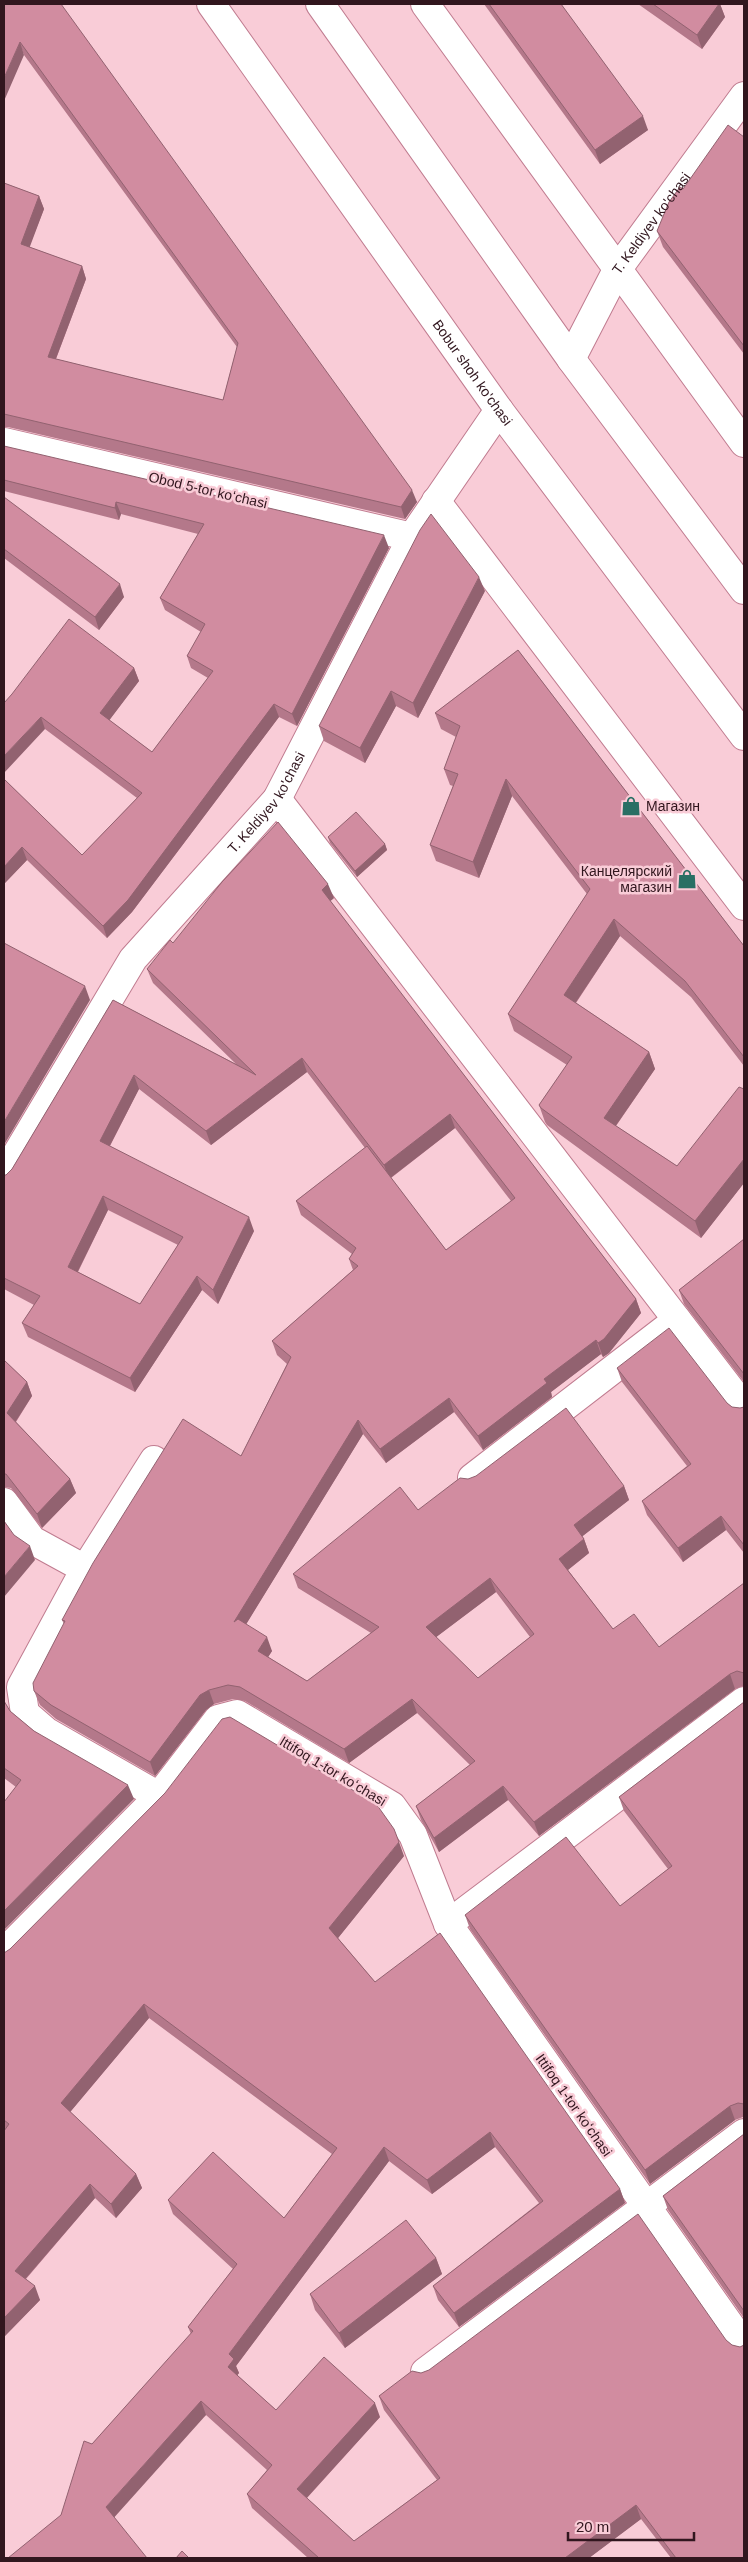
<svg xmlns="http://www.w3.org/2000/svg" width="748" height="2562" font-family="Helvetica,sans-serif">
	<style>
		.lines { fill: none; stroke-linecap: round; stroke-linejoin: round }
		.minor-casing { stroke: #c07c90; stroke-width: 30 }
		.major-casing { stroke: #c07c90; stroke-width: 30 }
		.minor { stroke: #fff; stroke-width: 28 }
		.major { stroke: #fff; stroke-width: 28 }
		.wall { fill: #b4788a; fill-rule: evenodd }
		.shaded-wall { fill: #926270 }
		.building { fill: #d18ca0; stroke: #926270; fill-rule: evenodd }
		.labels { text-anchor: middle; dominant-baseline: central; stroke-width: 5; stroke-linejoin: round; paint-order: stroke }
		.street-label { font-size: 14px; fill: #31161e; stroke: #f9ccd7 }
		.poi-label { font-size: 14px; fill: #31161e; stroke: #f9ccd7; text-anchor: start }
	</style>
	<rect width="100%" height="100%" fill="#f9ccd7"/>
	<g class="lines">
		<defs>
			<g id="minor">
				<path d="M425 4 744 443"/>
				<path id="s1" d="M571 359 617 270 744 96"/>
				<path d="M4 442 412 537"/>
				<path d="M436 501 744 906"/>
				<path d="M277 799 744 1407"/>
				<path id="s2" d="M4 1175 133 959 277 799 412 537 499 410"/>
				<path d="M472 1478 677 1320"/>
				<path d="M4 1502 32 1540 85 1569 21 1687 25 1713 47 1732 159 1796 218 1719 237 1714 392 1806 413 1835 448 1924 744 2345"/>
				<path d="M85 1569 154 1460"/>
				<path d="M448 1924 744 1701"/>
				<path d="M4 1952 159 1796"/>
				<path d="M425 2372 744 2133"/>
			</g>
			<g id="major">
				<path id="s3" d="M211 4 499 410 744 736"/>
				<path d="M320 4 571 359 744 590"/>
			</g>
		</defs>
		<use href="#minor" class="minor-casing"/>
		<use href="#major" class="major-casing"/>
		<use href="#minor" class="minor"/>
		<use href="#major" class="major"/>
	</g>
	<path class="wall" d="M4 4 417 502 405 519 8 427H4V183L39 196 44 209 29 247 82 266 86 279 56 359 223 400 237 347 24 55Z
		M484 4H561L648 130 600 164Z
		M638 4H720L725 17 702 49Z
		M744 137V354L663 247 657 231 683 189Z
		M4 446 389 548 297 726 279 717 132 912 107 938 27 860 4 884V779L82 855 137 798 45 729 4 703 134 668 139 681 109 720 152 752 208 678 191 668 187 656 201 632 165 610 160 598 198 534 121 514 119 520 4 491Z
		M4 497 124 597 99 630 4 558Z
		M485 591 418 718 396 706 365 763 324 741 319 726Z
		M518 650 744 946V1066L691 997 620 936 576 1003 649 1052 655 1069 616 1126 677 1166 744 1089V1183L701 1238 547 1125 545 1122 539 1105 567 1065 514 1031 508 1014 587 894 512 796 479 878 436 861 430 845 453 786 450 785 444 769 456 737 441 729 435 713Z
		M328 837 385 844 387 850 357 877 330 843Z
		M334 898 330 901 636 1299 641 1313 609 1353 603 1357 601 1354 551 1392 552 1397 483 1450 454 1412 386 1463 363 1434 246 1624 272 1651 268 1657 307 1681 371 1633 298 1588 293 1574 418 1510 468 1479 624 1486 629 1500 582 1536 584 1539 589 1553 568 1570 613 1629 659 1647 744 1583V1686H743L735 1689 539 1836 508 1800 439 1852 421 1820 416 1806 470 1765 417 1713 349 1763 245 1701 233 1699 214 1704 206 1710 155 1776 56 1719 40 1705 34 1691 64 1624 62 1620 241 1456 287 1364 277 1355 272 1341 353 1270 349 1259 352 1254 301 1215 296 1201 365 1148 307 1072 211 1145 139 1089 110 1146 254 1231 218 1304 202 1290 135 1392 28 1337 22 1323 34 1305 4 1289V1175H6L12 1169 113 1000 236 1064 153 983 147 969 173 943ZM455 1128 511 1201 446 1250 391 1178ZM108 1210 178 1245 140 1304 78 1272ZM496 1592 530 1637 478 1678 436 1637Z
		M744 1239V1382L684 1304 679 1290Z
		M4 1360 27 1382 32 1396 16 1422 70 1479 76 1493 42 1528 11 1488 4 1487Z
		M617 1368 727 1403 732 1407 740 1408 744 1407V1553L726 1530 683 1562 647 1515 642 1501 687 1466 622 1382Z
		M4 1701 10 1711 34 1731 134 1799 16 1787 4 1778Z
		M744 1702V2118L743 2117 735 2120 650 2184 470 1929 465 1915 620 1906 668 1869 624 1811 619 1797Z
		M404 1856 338 1938 375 1982 620 2189 625 2203 459 2327 438 2300 433 2286 539 2203 495 2147 432 2194 389 2161 236 2366 239 2373 237 2375 276 2410 380 2417 307 2498 354 2541 437 2480 384 2410 379 2396 421 2373 726 2340 732 2345 740 2347 744 2558H671L641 2519 589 2558H308L252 2508 247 2494 267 2470 206 2415 61 2515 92 2444 191 2334 188 2327 233 2269 173 2214 168 2200 284 2218 332 2154 149 2018 70 2112 136 2174 142 2188 116 2218 95 2198 26 2279 40 2300 4 2337 5 2130 4 2129V1953Z
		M744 2134V2318L668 2210 663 2196Z
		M436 2258 442 2274 345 2348 315 2310 310 2294Z"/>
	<path class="shaded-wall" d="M719 4H720L725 17 702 49 697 35Z
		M20 42 24 55 4 101V78Z
		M643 116 648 130 600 164 595 150Z
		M39 196 44 209 26 257 21 244Z
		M82 266 86 279 52 369 48 357Z
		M412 490 417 502 405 519 401 507Z
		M116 502 121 514 119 520 115 508Z
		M384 535 389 548 297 726 292 714Z
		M479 577 485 591 418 718 413 703Z
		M120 584 124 597 99 630 95 617Z
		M134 668 139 681 105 726 100 713Z
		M391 691 396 706 365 763 360 748Z
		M274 704 279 717 132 912 107 938 103 926Z
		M41 717 45 729 4 773V756Z
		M506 779 512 796 479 878 473 862Z
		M385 844 387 850 357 877 355 871Z
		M22 847 27 860 4 884V867Z
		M328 884 334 898 327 904 322 890Z
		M614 919 620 936 570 1011 564 995Z
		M85 986 90 1000 4 1145V1122Z
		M649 1052 655 1069 610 1134 604 1118Z
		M302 1058 307 1072 211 1145 206 1131Z
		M134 1075 139 1089 105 1155 100 1141Z
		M450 1114 455 1128 389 1179 384 1165Z
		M744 1159V1183L701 1238 695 1221Z
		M103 1196 108 1210 73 1281 68 1267Z
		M249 1217 254 1231 218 1304 213 1290Z
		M197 1276 202 1290 135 1392 130 1378Z
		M636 1299 641 1313 609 1353 603 1357 598 1343Z
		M596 1340 601 1354 551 1392 552 1397 483 1450 478 1436 544 1379Z
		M27 1382 32 1396 12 1427 7 1413Z
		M449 1398 454 1412 386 1463 380 1449Z
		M358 1420 363 1434 239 1636 234 1622Z
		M70 1479 76 1493 42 1528 37 1514Z
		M624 1486 629 1500 579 1539 574 1525Z
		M721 1516 726 1530 683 1562 678 1548Z
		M584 1539 589 1553 564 1573 559 1559Z
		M30 1546 35 1560 4 1597V1577Z
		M490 1578 496 1592 431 1641 426 1627Z
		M267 1637 272 1651 263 1665 258 1651Z
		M730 1674 735 1689 539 1836 534 1822Z
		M209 1690 214 1704 206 1710 155 1776 150 1762 200 1695Z
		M412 1699 417 1713 349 1763 344 1749Z
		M128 1785 134 1799 4 1930V1911Z
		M503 1786 508 1800 439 1852 434 1838Z
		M399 1842 404 1856 334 1943 329 1928Z
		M144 2004 149 2018 66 2117 61 2103Z
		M730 2106 735 2120 650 2184 645 2170Z
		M490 2132 495 2147 432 2194 427 2180Z
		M384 2147 389 2161 236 2366 239 2373 233 2381 228 2367 229 2354Z
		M136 2174 142 2188 116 2218 111 2204Z
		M90 2184 95 2198 20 2285 15 2271Z
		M620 2189 625 2203 459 2327 454 2313Z
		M436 2258 442 2274 345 2348 339 2333Z
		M35 2286 40 2300 4 2337V2318Z
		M201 2401 206 2415 111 2521 106 2507Z
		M375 2403 380 2417 302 2503 297 2489Z
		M636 2505 641 2519 589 2558H565Z"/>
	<path class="building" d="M4 4H61L412 490 401 507 4 414V183L39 196 21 244 82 266 48 357 223 400 238 343 20 42 4 78Z
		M489 4H561L643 116 595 150Z
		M653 4H719L697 35Z
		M728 125 744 137V346L657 231 669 202 680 187 683 189Z
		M4 446 384 535 292 714 274 704 128 900 103 926 22 847 4 867V779L82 855 142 793 41 717 4 756V703L12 694 69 619 134 668 100 713 152 752 213 671 187 656 205 624 160 598 204 524 116 502 115 508 4 480Z
		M4 497 120 584 95 617 4 549Z
		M431 514 479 577 413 703 391 691 360 748 319 726 420 530Z
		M518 650 744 946V1057L685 981 614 919 564 995 649 1052 604 1118 677 1166 739 1087 744 1089V1159L695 1221 541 1108 539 1105 572 1057 508 1014 590 889 506 779 473 862 430 845 458 774 444 769 460 726 435 713Z
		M356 812 385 844 355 871 328 837Z
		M278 822 328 884 322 890 636 1299 604 1339 598 1343 596 1340 544 1379 547 1383 478 1436 449 1398 380 1449 358 1420 234 1622 238 1619 267 1637 258 1651 307 1681 379 1627 293 1574 400 1487 418 1510 460 1478 468 1479 476 1476 566 1408 624 1486 574 1525 584 1539 559 1559 613 1629 634 1614 659 1647 744 1583V1673L737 1671 730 1674 534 1822 503 1786 434 1838 416 1806 475 1761 412 1699 344 1749 240 1687 228 1685 209 1690 200 1695 150 1762 51 1705 34 1691 33 1683 65 1621 62 1620 93 1563 183 1419 241 1456 291 1357 272 1341 358 1266 349 1259 356 1248 296 1201 367 1146 446 1250 515 1198 450 1114 384 1165 302 1058 206 1131 134 1075 100 1141 249 1217 213 1290 197 1276 130 1378 22 1323 40 1296 4 1278V1175H6L12 1169 113 1000 256 1075 147 969 170 940 173 943 222 882ZM103 1196 183 1237 140 1304 68 1267ZM490 1578 534 1634 478 1678 426 1627Z
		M4 943 85 986 4 1122Z
		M744 1239V1374L679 1290Z
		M669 1328 727 1403 732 1407 740 1408 744 1407V1545L721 1516 678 1548 642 1501 691 1464 617 1368Z
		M4 1360 27 1382 7 1413 70 1479 37 1514 6 1474H4Z
		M4 1521 14 1535 30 1546 4 1577Z
		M4 1701 10 1711 34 1731 128 1785 4 1911V1802L21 1780 4 1768Z
		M744 1702V2104L738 2103 730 2106 645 2170 465 1915 566 1837 620 1906 672 1866 619 1797Z
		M230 1717 371 1801 377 1805 394 1829 399 1842 329 1928 375 1982 440 1933 620 2189 454 2313 433 2286 543 2201 490 2132 427 2180 384 2147 229 2354 234 2359 228 2367 276 2410 324 2357 375 2403 297 2489 354 2541 440 2478 379 2396 412 2371 421 2373 429 2370 638 2214 726 2340 732 2345 740 2347 744 2345V2558H676L636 2505 565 2558H319L247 2494 272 2465 201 2401 106 2507 147 2558H8L61 2515 84 2441 92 2444 193 2331 188 2327 237 2264 168 2200 213 2152 284 2218 337 2148 144 2004 61 2103 136 2174 111 2204 90 2184 15 2271 35 2286 4 2318V2131L9 2124 4 2120V1953L10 1949 165 1793 222 1719Z
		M744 2134V2311L663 2196Z
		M406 2220 436 2258 339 2333 310 2294Z
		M182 2551 189 2558H176Z"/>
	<defs>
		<symbol id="shop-bare" viewBox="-9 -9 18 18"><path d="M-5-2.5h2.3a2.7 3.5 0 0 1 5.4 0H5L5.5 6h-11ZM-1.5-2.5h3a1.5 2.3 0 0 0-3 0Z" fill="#296f64" stroke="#f9ccd7" stroke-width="2.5" paint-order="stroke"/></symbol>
	</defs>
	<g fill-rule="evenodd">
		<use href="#shop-bare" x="617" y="792" width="28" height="28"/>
		<use href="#shop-bare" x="673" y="865" width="28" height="28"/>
	</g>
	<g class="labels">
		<g class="street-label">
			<text stroke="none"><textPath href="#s1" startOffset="158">T. Keldiyev ko'chasi</textPath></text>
			<text stroke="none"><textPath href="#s3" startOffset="452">Bobur shoh ko'chasi</textPath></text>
			<text transform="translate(208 490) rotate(13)">Obod 5-tor koʻchasi</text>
			<text stroke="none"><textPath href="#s2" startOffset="458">T. Keldiyev ko'chasi</textPath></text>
			<text transform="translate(333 1771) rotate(31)">Ittifoq 1-tor koʻchasi</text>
			<text transform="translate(574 2105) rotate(55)">Ittifoq 1-tor koʻchasi</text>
		</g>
		<g class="poi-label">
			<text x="646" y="806">Магазин</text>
			<text x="672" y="871" text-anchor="end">Канцелярский<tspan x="672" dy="16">магазин</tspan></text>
		</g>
	</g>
	<rect width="748" height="2562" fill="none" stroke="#31161e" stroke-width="10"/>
	<path d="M568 2532v8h126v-8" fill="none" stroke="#31161e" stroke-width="2.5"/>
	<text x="576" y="2532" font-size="15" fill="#31161e" stroke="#f9ccd7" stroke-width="4" paint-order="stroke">20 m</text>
</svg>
